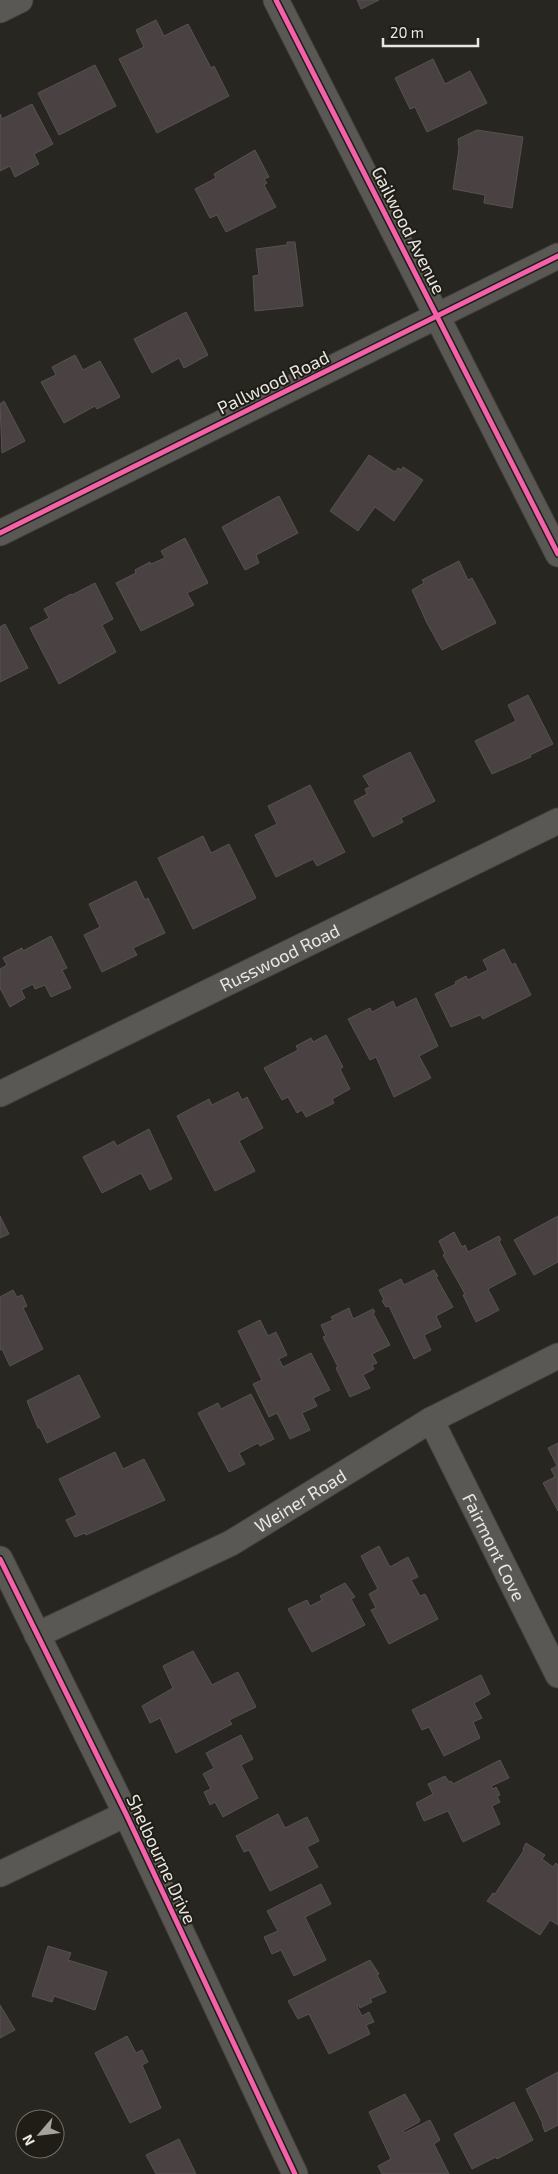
<svg xmlns="http://www.w3.org/2000/svg" width="558" height="2174" font-family="'Exo 2',sans-serif">
	<style>
		.building { fill: #494142; stroke: #565352 }
		.lines { fill: none; stroke-linecap: round; stroke-linejoin: round }
		.minor-casing { stroke: #43423e; stroke-width: 27 }
		.minor { stroke: #5a5855; stroke-width: 25 }
		.cycleway-casing { stroke: #1f1d15; stroke-width: 8 }
		.cycleway { stroke: #f560ab; stroke-width: 5 }
		.labels { text-anchor: middle; dominant-baseline: central; stroke-width: 4; stroke-linejoin: round; paint-order: stroke }
		.street-label { font-size: 18px; fill: #e8e7e2; stroke: #1f1d15 }
	</style>
	<rect width="100%" height="100%" fill="#272621"/>
	<path class="building" d="M357 0H379L361 9Z
		M156 20 164 36 188 24 211 68 214 66 229 96 157 133 119 59 144 47 136 30Z
		M433 59 445 84 470 71 487 103 427 132 415 107 410 109 395 78Z
		M95 65 116 106 59 135 38 93Z
		M32 104 53 144 34 154 39 164 15 177 10 166 0 171V114L2 119Z
		M477 130 523 137 512 208 484 203 485 195 453 189 459 149 458 139Z
		M255 150 269 177 264 179 267 183 264 185 276 207 226 232 217 215 210 218 195 189 216 178 214 174Z
		M287 242H295L303 306 255 311 253 276 259 275 256 249 287 245Z
		M186 312 208 355 184 368 179 358 152 373 134 339Z
		M75 355 83 370 100 361 120 397 97 409 95 406 64 423 41 382 56 375 52 367Z
		M4 401 25 441 2 453 0 404Z
		M369 455 395 472 398 468 401 470 403 467 423 480 394 521 375 507 358 531 330 511Z
		M279 496 298 533 256 555 259 563 245 570 222 527Z
		M185 538 208 583 187 593 194 605 141 631 116 583 136 573 135 570 150 562 151 564 165 558 161 551Z
		M459 561 468 580 472 578 496 623 442 650 427 623 412 590 424 583 422 580Z
		M95 583 113 619 102 625 116 652 59 684 30 628 49 618 44 609 71 594 72 595Z
		M5 624 28 668 0 682V627Z
		M528 695 553 744 530 755 531 757 492 774 475 741 516 721 508 705Z
		M410 752 435 801 401 818 403 822 373 837 354 801 367 794 365 789 370 787 363 776Z
		M310 785 345 852 317 866 313 859 276 877 255 835 277 824 268 806Z
		M203 836 211 853 229 844 256 898 193 929 158 858Z
		M136 881 145 900 148 898 165 933 133 948 137 955 102 972 84 935 100 927 89 904Z
		M51 936 67 968 62 970 71 988 51 997 45 985 35 989 33 984 21 990 25 998 10 1007 0 988V969L7 965 3 958 22 948 23 951Z
		M504 949 512 965 515 963 531 995 483 1019 480 1015 451 1027 435 994 456 984 455 982 466 976 468 980 488 970 483 960Z
		M416 998 438 1046 419 1056 431 1078 394 1097 376 1057 370 1060 348 1019 370 1008 372 1012 393 1001 396 1008Z
		M326 1035 343 1067 340 1069 350 1089 332 1099 334 1103 306 1117 302 1110 297 1113 288 1097 282 1100 264 1068 298 1050 296 1046 311 1038 313 1042Z
		M238 1092 242 1100 247 1097 263 1128 239 1141 255 1171 215 1191 177 1116 209 1099 212 1105Z
		M149 1129 172 1179 150 1190 141 1173 102 1193 83 1157 114 1141 117 1146Z
		M0 1216 9 1234 0 1238Z
		M558 1216V1262L534 1275 514 1240Z
		M454 1232 462 1247 465 1245 468 1252 499 1236 501 1240 499 1241 516 1274 488 1289 499 1310 476 1322 463 1295 465 1294 443 1255 445 1254 439 1241Z
		M434 1270 438 1276 436 1277 453 1307 436 1316 441 1327 424 1335 431 1350 414 1359 389 1306 386 1307 382 1301 384 1300 379 1290 401 1279 404 1285Z
		M13 1290 17 1297 22 1295 27 1306 23 1308 43 1349 10 1366 2 1349 0 1350V1297Z
		M349 1308 353 1319 373 1309 375 1312 373 1313 390 1345 372 1354 377 1363 372 1365 374 1369 363 1375 370 1388 350 1397 336 1368 338 1367 323 1337 326 1336 321 1325 333 1320 331 1317Z
		M260 1320 268 1336 276 1332 287 1355 279 1359 283 1367 311 1353 330 1390 313 1398 317 1406 302 1413 310 1430 290 1439 277 1413 269 1417 253 1384 262 1380 238 1331Z
		M79 1375 100 1417 47 1443 40 1428H38L27 1401Z
		M251 1394 274 1439 260 1446 258 1443 239 1453 245 1464 229 1472 198 1413 218 1403 221 1409Z
		M558 1443V1511L543 1483 555 1477 551 1469 557 1466 548 1448Z
		M115 1452 123 1469 144 1459 165 1500 86 1535 85 1533 75 1537 66 1520 77 1515 59 1479Z
		M379 1546 390 1567 408 1557 418 1577 411 1580 420 1596 425 1594 438 1619 389 1644 371 1610 376 1608 369 1594 378 1589 361 1556Z
		M345 1583 355 1597 351 1599 365 1625 312 1652 288 1609 307 1600 310 1606 322 1600 320 1596Z
		M193 1651 212 1685 238 1672 256 1707 229 1720 232 1724 176 1753 160 1718 150 1723 142 1706 173 1688 163 1666Z
		M481 1675 490 1694 474 1703 482 1718 473 1722 480 1738 444 1756 429 1727 422 1730 412 1710Z
		M241 1735 253 1759 241 1765 258 1798 223 1817 215 1802 210 1805 204 1792 211 1789 203 1774 214 1768 206 1753Z
		M500 1760 509 1778 491 1786 493 1789 496 1787 500 1795 497 1796 500 1802 492 1806 500 1824 463 1842 448 1811 424 1821 416 1803 433 1794 428 1784 445 1776 449 1782 451 1781 453 1784Z
		M278 1814 285 1828 307 1817 319 1841 307 1847 318 1867 270 1891 249 1850 244 1852 236 1836Z
		M526 1843 545 1855 542 1859 553 1867 556 1863 558 1865V1925L550 1920 540 1935 487 1901 493 1893 495 1894 524 1850 523 1849Z
		M321 1884 331 1904 305 1917 326 1960 294 1976 281 1950 272 1954 264 1937 278 1931 267 1911Z
		M48 1946 71 1953 68 1960 107 1972 95 2010 54 1996 52 2002 32 1996Z
		M370 1960 379 1974 377 1975 386 1992 370 1999 372 2002 360 2008 359 2005 357 2006 362 2016 369 2012 374 2022 366 2025 370 2034 329 2054 309 2014 298 2019 288 2001Z
		M0 2005 15 2030 0 2038Z
		M127 2036 136 2053 142 2050 148 2062 142 2065 161 2108 130 2123 95 2053Z
		M558 2072V2125L545 2132 542 2124H543L526 2089Z
		M405 2094 420 2120 419 2122 403 2131 404 2133 430 2120 440 2140 434 2144 449 2174H382L378 2166 391 2159 369 2112Z
		M514 2102 533 2140 497 2159 496 2157 472 2169 454 2134Z
		M179 2139 196 2174H156L146 2155Z"/>
	<g class="lines">
		<defs>
			<g id="minor">
				<path d="M276 0 558 554"/>
				<path d="M0 10 20 0"/>
				<path d="M0 533 558 256"/>
				<path id="s1" d="M0 1094 558 821"/>
				<path id="s2" d="M431 1420 558 1675"/>
				<path d="M0 1559 126 1814 295 2174"/>
				<path id="s3" d="M37 1635 231 1543 431 1420 558 1356"/>
				<path d="M0 1874 126 1814"/>
			</g>
		</defs>
		<use href="#minor" class="minor-casing"/>
		<use href="#minor" class="minor"/>
		<defs>
			<path id="cycleway" d="M276 0 558 554
				M0 533 558 256
				M0 1559 126 1814 295 2174"/>
		</defs>
		<use href="#cycleway" class="cycleway-casing"/>
		<use href="#cycleway" class="cycleway"/>
	</g>
	<g class="labels">
		<g class="street-label">
			<text transform="translate(409 230) rotate(63)">Gailwood Avenue</text>
			<text transform="translate(273 382) rotate(-26)">Pallwood Road</text>
			<text stroke="none"><textPath href="#s1" startOffset="311">Russwood Road</textPath></text>
			<text stroke="none"><textPath href="#s3" startOffset="296">Weiner Road</textPath></text>
			<text stroke="none"><textPath href="#s2" startOffset="142">Fairmont Cove</textPath></text>
			<text transform="translate(162 1859) rotate(65)">Shelbourne Drive</text>
		</g>
	</g>
	<g transform="translate(40 2134) rotate(242)"><circle r="24" fill="#1f1d15" stroke="#6f6e67"/>
	<path d="M0-4L9 19L0 12L-9 19Z" fill="#a4a39e"/>
	<text y="-8" font-size="14" font-weight="bold" text-anchor="middle" fill="#e8e7e2">N</text>
	</g>
	<path d="M383 38v8h95v-8" fill="none" stroke="#e8e7e2" stroke-width="2.5"/>
	<text x="390" y="38" font-size="15" fill="#e8e7e2" stroke="#1f1d15" stroke-width="4" paint-order="stroke">20 m</text>
</svg>
